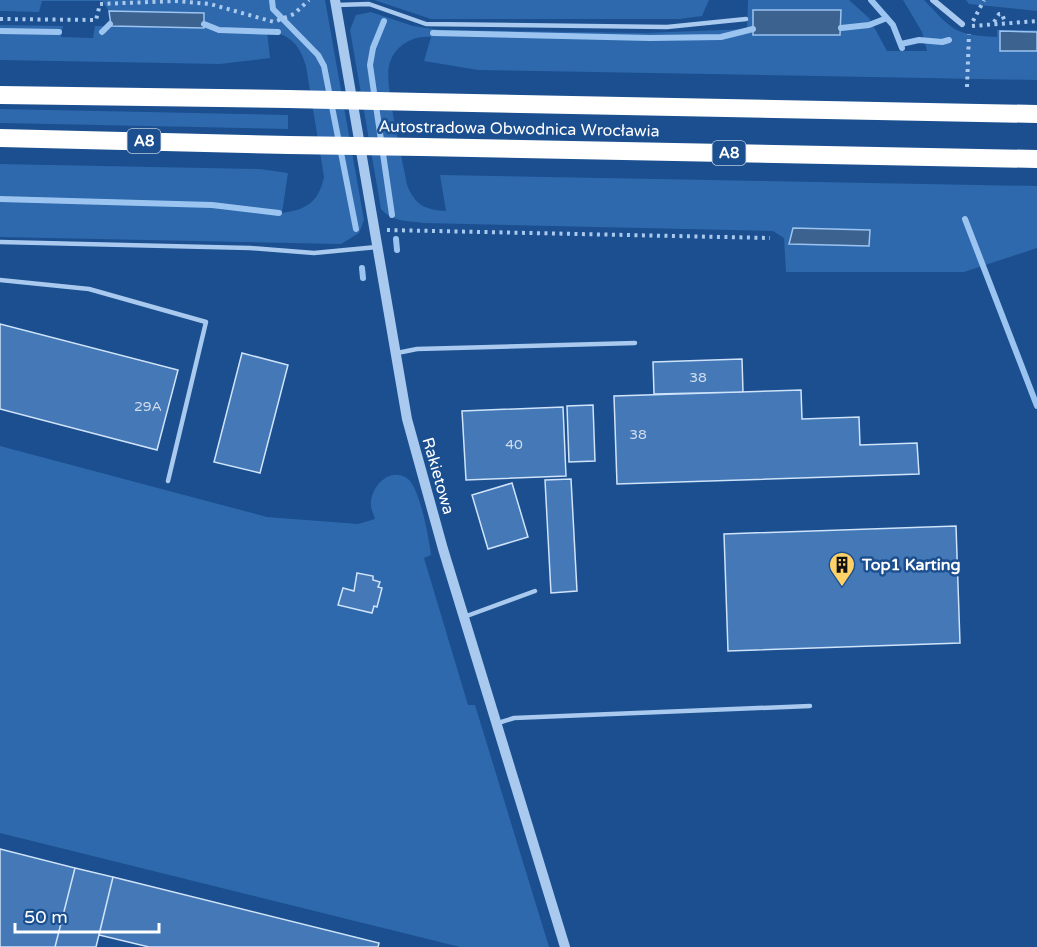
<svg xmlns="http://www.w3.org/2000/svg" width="1037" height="947" font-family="'Varela Round',sans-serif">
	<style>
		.green { fill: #2e69ad }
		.water { fill: #3c6290; stroke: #9cc4f0; stroke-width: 1.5 }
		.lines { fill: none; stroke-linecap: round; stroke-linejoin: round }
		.stream { stroke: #9cc4f0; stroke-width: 6 }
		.building { fill: #4478b7; stroke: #cfe3fa; stroke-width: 1.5 }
		.path { stroke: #a9c9ee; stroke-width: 4; stroke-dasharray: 3 4.5; stroke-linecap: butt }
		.service { stroke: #a9c9ee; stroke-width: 4.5 }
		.minor { stroke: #a9c9ee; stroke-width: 6 }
		.tertiary { stroke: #a9c9ee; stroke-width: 10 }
		.motorway { stroke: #fff; stroke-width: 18 }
		.motorway-bridge { stroke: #fff; stroke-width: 18 }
		.labels { text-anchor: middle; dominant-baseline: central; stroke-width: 5; stroke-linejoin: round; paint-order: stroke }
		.number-label { font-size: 14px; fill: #d0dded }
		.shield { fill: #1b4f8f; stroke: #bbcadd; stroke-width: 1.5 }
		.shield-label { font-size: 15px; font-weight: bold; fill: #fff }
		.street-label { font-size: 16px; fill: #fff; stroke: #1b4f8f }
		.poi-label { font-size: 16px; font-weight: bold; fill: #fff; stroke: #1b4f8f; text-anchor: start }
	</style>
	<rect width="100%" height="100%" fill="#1b4f8f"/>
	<path class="green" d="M0 0H325L364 220 359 233 341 244 0 237V164L260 169 288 173 282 213C307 210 319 201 324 177L306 66C300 45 290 34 267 31L270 58 220 64 0 60V25L63 26 61 37 93 38 95 26 204 27 203 13 109 11 102 1H42L39 12 0 11Z
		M374 0H709L702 16 680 19H431Z
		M748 0H849L869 18 887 51H927L922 32 903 0H924C953 30 953 35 997 37V30H1037V80L478 70 424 61 431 37C412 35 393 47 389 66 384 84 403 161 407 185 415 205 425 210 446 211L440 175 1037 186V248L964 272H786L784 238 773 231 424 223C409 221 392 222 381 209L350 30 356 15 371 12 413 26 440 30 646 33 747 29Z
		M966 0H1037V11L969 4Z
		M0 109 288 115V129L0 123Z
		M0 446 267 517 358 524 375 519C374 515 371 510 371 506 369 488 390 465 408 479 420 489 429 538 431 555L424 558 468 705H475L549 947H460L0 833Z"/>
	<path class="water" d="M753 10H841L840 35H753Z
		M109 11 204 13V28L111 26Z
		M1000 31 1037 32V51H1000Z
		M793 228 870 230 869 246 789 244Z"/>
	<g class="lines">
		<path class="stream" d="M272 0 273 9 318 55 324 66 356 229
			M871 0 893 25 902 48
			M384 21 373 48 370 65 392 215
			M204 24 219 30 278 32
			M841 28 869 25 887 18
			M0 31 59 32
			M102 32 110 24
			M433 33 650 38 721 37 753 29
			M901 44 919 40 942 42 949 40
			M0 199 212 205 279 213
			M965 219 1037 406
			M396 239 397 250
			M362 268 363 278"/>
	</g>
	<path class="building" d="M0 324 178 370 157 450 0 409Z
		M242 353 288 365 260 473 214 462Z
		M742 359 743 392 654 394 653 362Z
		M801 390 802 419 859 417 860 445 917 443 919 474 617 484 614 396Z
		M593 405 595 461 569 462 567 406Z
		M563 407 566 476 466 480 462 411Z
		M571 479 577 591 551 593 545 480Z
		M512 483 528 537 488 549 472 495Z
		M956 526 960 643 728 651 724 534Z
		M357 573 373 576V580L380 582 378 587 382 588 377 607 374 606 372 613 338 605 343 588 354 591Z
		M0 849 75 868 55 947H0Z
		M75 868 113 877 96 947H55Z
		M113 877 379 943 378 947H149L99 935Z"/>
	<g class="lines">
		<path class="path" d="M0 19 96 20 100 4 176 1 210 4 274 22 294 14 309 0
			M973 21 984 0
			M994 22 999 14H1002L1005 22
			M972 26 1037 21
			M967 87 969 34
			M387 230 770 238"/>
		<path class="service" d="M336 5 369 4 426 24 667 27 746 19
			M0 242 250 248 314 253 377 247
			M0 280 89 289 206 322 168 481
			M397 353 417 349 635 343
			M464 617 535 591
			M498 723 514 718 810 706"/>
		<path class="minor" d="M933 0 962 24"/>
		<path class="tertiary" d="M335 0 407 419 443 549 565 947"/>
		<path class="motorway" d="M0 95 288 99
			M422 102 1037 114
			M0 138 289 145
			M422 147 1037 159"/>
		<path class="motorway-bridge" d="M288 99 422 102
			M289 145 422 147"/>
	</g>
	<defs>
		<symbol id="building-pin" viewBox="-11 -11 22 30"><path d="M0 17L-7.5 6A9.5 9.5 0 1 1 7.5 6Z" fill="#ffd166" stroke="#1b4f8f"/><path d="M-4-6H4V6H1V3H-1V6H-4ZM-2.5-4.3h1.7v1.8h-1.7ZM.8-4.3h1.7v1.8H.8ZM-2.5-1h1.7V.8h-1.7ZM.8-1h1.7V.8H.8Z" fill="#111"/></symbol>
	</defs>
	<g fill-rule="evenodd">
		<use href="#building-pin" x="827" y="550" width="30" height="40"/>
	</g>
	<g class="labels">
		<g class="number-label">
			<text x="698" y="377">38</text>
			<text x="148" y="406">29A</text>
			<text x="638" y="434">38</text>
			<text x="514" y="444">40</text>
		</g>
		<g class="shield">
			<rect x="127.5" y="129" width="33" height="24" rx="4.5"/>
			<rect x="712.5" y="141" width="33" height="24" rx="4.5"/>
		</g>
		<g class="shield-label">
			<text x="144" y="141">A8</text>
			<text x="729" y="153">A8</text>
		</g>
		<g class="street-label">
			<text transform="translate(519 129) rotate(1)">Autostradowa Obwodnica Wrocławia</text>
			<text transform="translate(438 476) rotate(74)">Rakietowa</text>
		</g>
		<g class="poi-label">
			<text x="862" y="565">Top1 Karting</text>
		</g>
	</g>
	<path d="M15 923v9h144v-9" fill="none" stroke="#ffffff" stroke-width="3"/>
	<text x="24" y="923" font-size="18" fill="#ffffff" stroke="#1b4f8f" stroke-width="4.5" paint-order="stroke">50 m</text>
</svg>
